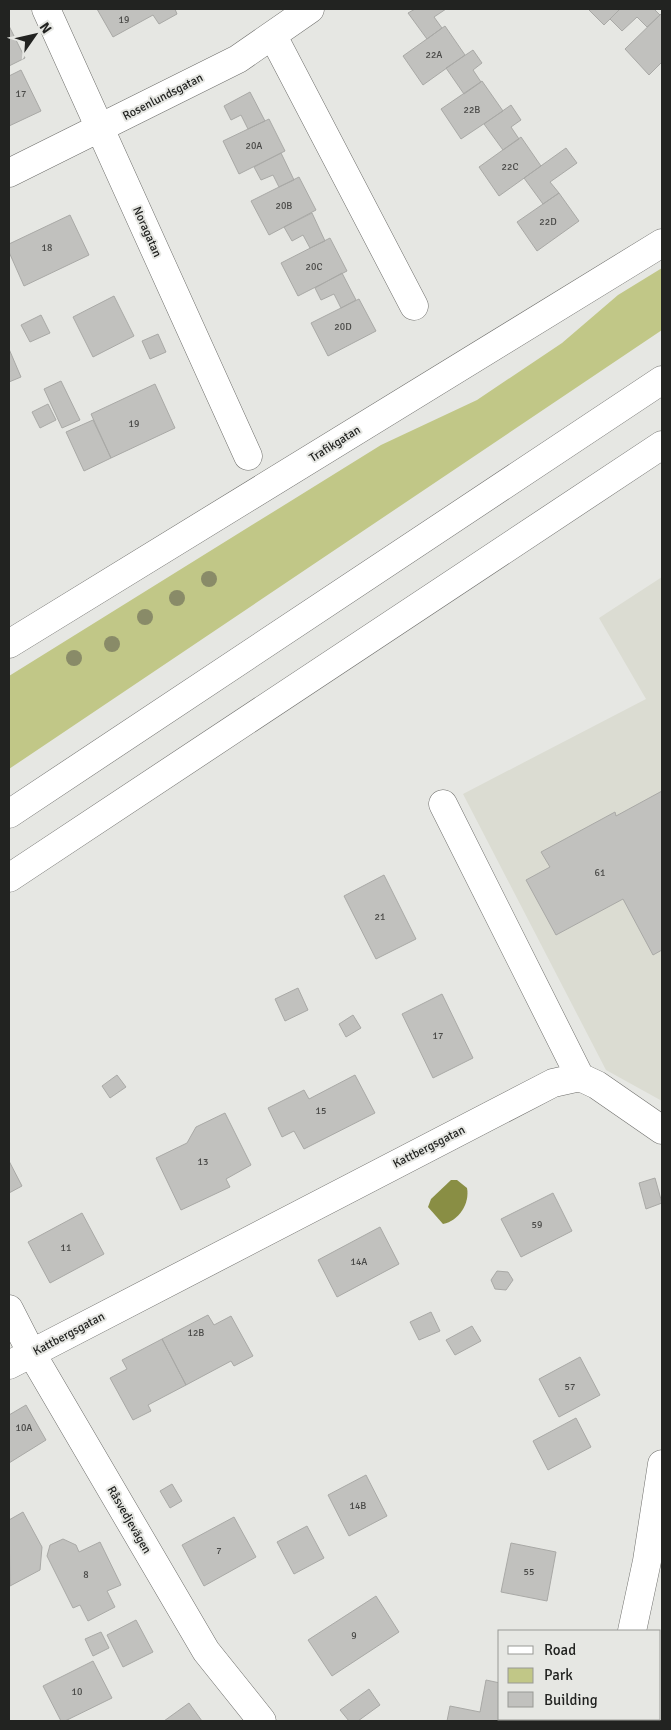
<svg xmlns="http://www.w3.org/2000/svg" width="671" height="1730" font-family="Signika,sans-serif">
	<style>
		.built { fill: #dbdcd2 }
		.green { fill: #c1c787 }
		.water { fill: #898e44 }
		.building { fill: #c1c1be; stroke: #a9a9a6 }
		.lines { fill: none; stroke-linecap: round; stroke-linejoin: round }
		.minor-casing { stroke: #6e6e6b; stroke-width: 29 }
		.tertiary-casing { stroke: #6e6e6b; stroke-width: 29 }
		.secondary-casing { stroke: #6e6e6b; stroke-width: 29 }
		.motorway-casing { stroke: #6e6e6b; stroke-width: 29 }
		.minor { stroke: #fff; stroke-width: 28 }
		.tertiary { stroke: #fff; stroke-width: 28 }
		.secondary { stroke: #fff; stroke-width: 28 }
		.motorway { stroke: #fff; stroke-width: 28 }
		.tree { fill: #898b68 }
		.labels { text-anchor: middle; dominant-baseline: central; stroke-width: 4; stroke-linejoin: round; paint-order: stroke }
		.number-label { font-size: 10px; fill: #4a4a48 }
		.street-label { font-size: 12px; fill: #222321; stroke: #e6e7e3 }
	</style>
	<rect width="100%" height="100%" fill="#e6e7e3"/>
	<path class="built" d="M662 577V1101L606 1070 463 794 646 699 599 618Z"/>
	<path class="green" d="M662 268V330L9 769V676L381 445 477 400 562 343 618 295Z"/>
	<path class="water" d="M451 1180H457L467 1188C470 1203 459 1221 443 1224L428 1207 431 1199Z"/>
	<path class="building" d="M97 9H175L177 14 159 24 153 15 113 37Z
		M415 9H446L434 17 442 28 427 39 408 13Z
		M588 9H620L604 25Z
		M620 9H654L660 15 647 27 637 17 622 31 610 19Z
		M662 13V62L649 75 625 49Z
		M9 26 25 58 9 66Z
		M445 26 465 55 423 85 403 56Z
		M473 50 482 63 473 70 481 82 464 94 446 68Z
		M21 70 41 111 9 126V76Z
		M482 81 503 111 461 139 441 109Z
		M250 92 265 121 248 129 241 115 231 120 224 106Z
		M511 105 521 120 511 127 519 139 503 150 484 124Z
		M269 119 285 151 239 174 223 141Z
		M521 137 541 166 499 196 479 167Z
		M566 148 577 163 550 182 559 193 543 204 524 178Z
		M281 153 294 180 279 187 273 175 261 180 254 167Z
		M299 177 316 210 269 235 251 201Z
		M559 193 579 221 537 251 517 222Z
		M312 213 325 241 310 248 303 235 292 241 284 227Z
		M70 215 89 255 24 286 9 252V244Z
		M330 238 347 271 298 296 281 263Z
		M342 273 356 300 341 308 334 294 321 300 315 288Z
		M114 296 134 336 93 357 73 317Z
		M359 299 376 331 328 356 311 323Z
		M41 315 50 333 30 342 21 325Z
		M158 334 166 352 150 359 142 341Z
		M9 349 21 377 9 382Z
		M61 381 80 420 62 428 44 389Z
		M155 384 175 428 111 458 91 414Z
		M48 404 56 420 40 428 32 412Z
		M93 420 111 458 84 471 66 432Z
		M662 791V950L653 955 623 899 556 935 526 880 550 867 541 852 615 812 616 816Z
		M384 875 416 939 376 959 344 896Z
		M298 988 308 1010 285 1021 275 999Z
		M442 994 473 1058 433 1078 402 1014Z
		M353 1015 361 1028 346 1037 339 1024Z
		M117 1075 126 1087 110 1098 102 1086Z
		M355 1075 375 1113 304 1149 294 1131 282 1137 268 1108 304 1090 309 1099Z
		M225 1113 251 1165 226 1179 230 1187 181 1210 156 1158 187 1143 196 1127Z
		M9 1161 22 1186 9 1193Z
		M655 1178 662 1203 646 1209 639 1183Z
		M553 1193 572 1231 521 1257 501 1219Z
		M82 1213 104 1254 50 1283 28 1242Z
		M380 1227 399 1264 337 1297 318 1260Z
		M497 1271 508 1272 513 1280 506 1290 495 1289 491 1280Z
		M431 1312 440 1331 419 1340 410 1322Z
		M208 1315 214 1325 231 1316 253 1356 234 1366 231 1361 186 1385 162 1339Z
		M472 1326 481 1341 455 1355 446 1340Z
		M162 1339 186 1385 148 1405 151 1411 133 1420 110 1378 127 1369 122 1360Z
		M580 1357 600 1395 559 1417 539 1379Z
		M26 1405 46 1440 9 1463V1415Z
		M576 1418 591 1447 548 1470 533 1441Z
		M366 1475 387 1516 349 1536 328 1495Z
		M172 1484 182 1501 170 1508 160 1491Z
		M23 1512 42 1547 40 1570 10 1586 9 1520Z
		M234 1517 256 1557 204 1586 182 1545Z
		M307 1526 324 1558 294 1574 277 1542Z
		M63 1539 76 1545 79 1552 100 1542 121 1585 107 1591 115 1607 88 1621 80 1605 73 1608 47 1556 50 1545Z
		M511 1543 556 1552 547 1601 501 1592Z
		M376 1596 399 1632 332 1676 308 1640Z
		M136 1620 153 1652 123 1667 107 1635Z
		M101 1632 109 1648 93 1656 85 1639Z
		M93 1661 112 1698 65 1721H61L43 1686Z
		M486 1680 500 1683V1719H522V1721H447L450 1706 480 1712Z
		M369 1689 380 1705 358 1721H349L340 1710Z
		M189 1703 202 1721H164Z"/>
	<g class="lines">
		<defs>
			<path id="minor" d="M46 9 248 456
				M273 36 414 306
				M9 173 238 59 310 9
				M580 1077 597 1085 662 1130
				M9 1309 32 1354 206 1651 262 1721
				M9 1365 553 1083 580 1077 443 804"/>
			<path id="tertiary" d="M632 1631 647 1561 662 1464
				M609 1721 610 1719"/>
			<path id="secondary" d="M9 644 662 243"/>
			<path id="motorway" d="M9 814 662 380
				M9 878 662 445"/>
		</defs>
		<use href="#minor" class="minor-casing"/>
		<use href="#tertiary" class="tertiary-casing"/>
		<use href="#secondary" class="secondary-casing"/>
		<use href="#motorway" class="motorway-casing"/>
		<use href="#minor" class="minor"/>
		<use href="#tertiary" class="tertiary"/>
		<use href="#secondary" class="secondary"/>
		<use href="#motorway" class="motorway"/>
	</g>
	<g class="tree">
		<circle cx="209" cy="579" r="8"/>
		<circle cx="177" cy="598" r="8"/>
		<circle cx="145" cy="617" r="8"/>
		<circle cx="112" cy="644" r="8"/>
		<circle cx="74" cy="658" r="8"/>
	</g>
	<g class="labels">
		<g class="number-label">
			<text x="124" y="20">19</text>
			<text x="434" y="55">22A</text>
			<text x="21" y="94">17</text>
			<text x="472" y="110">22B</text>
			<text x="254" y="146">20A</text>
			<text x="510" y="167">22C</text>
			<text x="284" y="206">20B</text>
			<text x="548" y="222">22D</text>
			<text x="47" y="248">18</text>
			<text x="314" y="267">20C</text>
			<text x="343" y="327">20D</text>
			<text x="134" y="424">19</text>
			<text x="600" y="873">61</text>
			<text x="380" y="917">21</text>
			<text x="438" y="1036">17</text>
			<text x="321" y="1111">15</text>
			<text x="203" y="1162">13</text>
			<text x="537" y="1225">59</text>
			<text x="66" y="1248">11</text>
			<text x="359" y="1262">14A</text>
			<text x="196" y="1333">12B</text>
			<text x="570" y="1387">57</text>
			<text x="24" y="1428">10A</text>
			<text x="358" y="1506">14B</text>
			<text x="219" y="1551">7</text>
			<text x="529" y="1572">55</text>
			<text x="86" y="1575">8</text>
			<text x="354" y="1636">9</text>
			<text x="77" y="1692">10</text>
		</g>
		<g class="street-label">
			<text transform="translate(163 97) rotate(-27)">Rosenlundsgatan</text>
			<text transform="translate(147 232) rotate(66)">Noragatan</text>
			<text transform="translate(335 444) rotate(-32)">Trafikgatan</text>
			<text transform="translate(429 1147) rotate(-27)">Kattbergsgatan</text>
			<text transform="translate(69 1334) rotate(-28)">Kattbergsgatan</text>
			<text transform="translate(129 1520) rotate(60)">Råsvedjevägen</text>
		</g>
	</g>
	<rect width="671" height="1730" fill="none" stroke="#222321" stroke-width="20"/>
	<rect x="498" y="1630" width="162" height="90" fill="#e6e7e3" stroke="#989995"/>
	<rect x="508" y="1646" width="25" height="8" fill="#ffffff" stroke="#989995"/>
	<text x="544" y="1655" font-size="15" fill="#222321">Road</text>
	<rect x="508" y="1668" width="25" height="15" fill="#c1c787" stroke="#989995"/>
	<text x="544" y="1680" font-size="15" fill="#222321">Park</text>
	<rect x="508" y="1692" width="25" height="15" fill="#c1c1be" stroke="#989995"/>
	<text x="544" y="1705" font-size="15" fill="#222321">Building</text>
	<g transform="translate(35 35) rotate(56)" stroke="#e6e7e3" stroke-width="4" paint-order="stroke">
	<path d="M0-4L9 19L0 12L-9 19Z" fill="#222321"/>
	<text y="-8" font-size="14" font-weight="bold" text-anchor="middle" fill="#222321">N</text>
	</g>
</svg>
